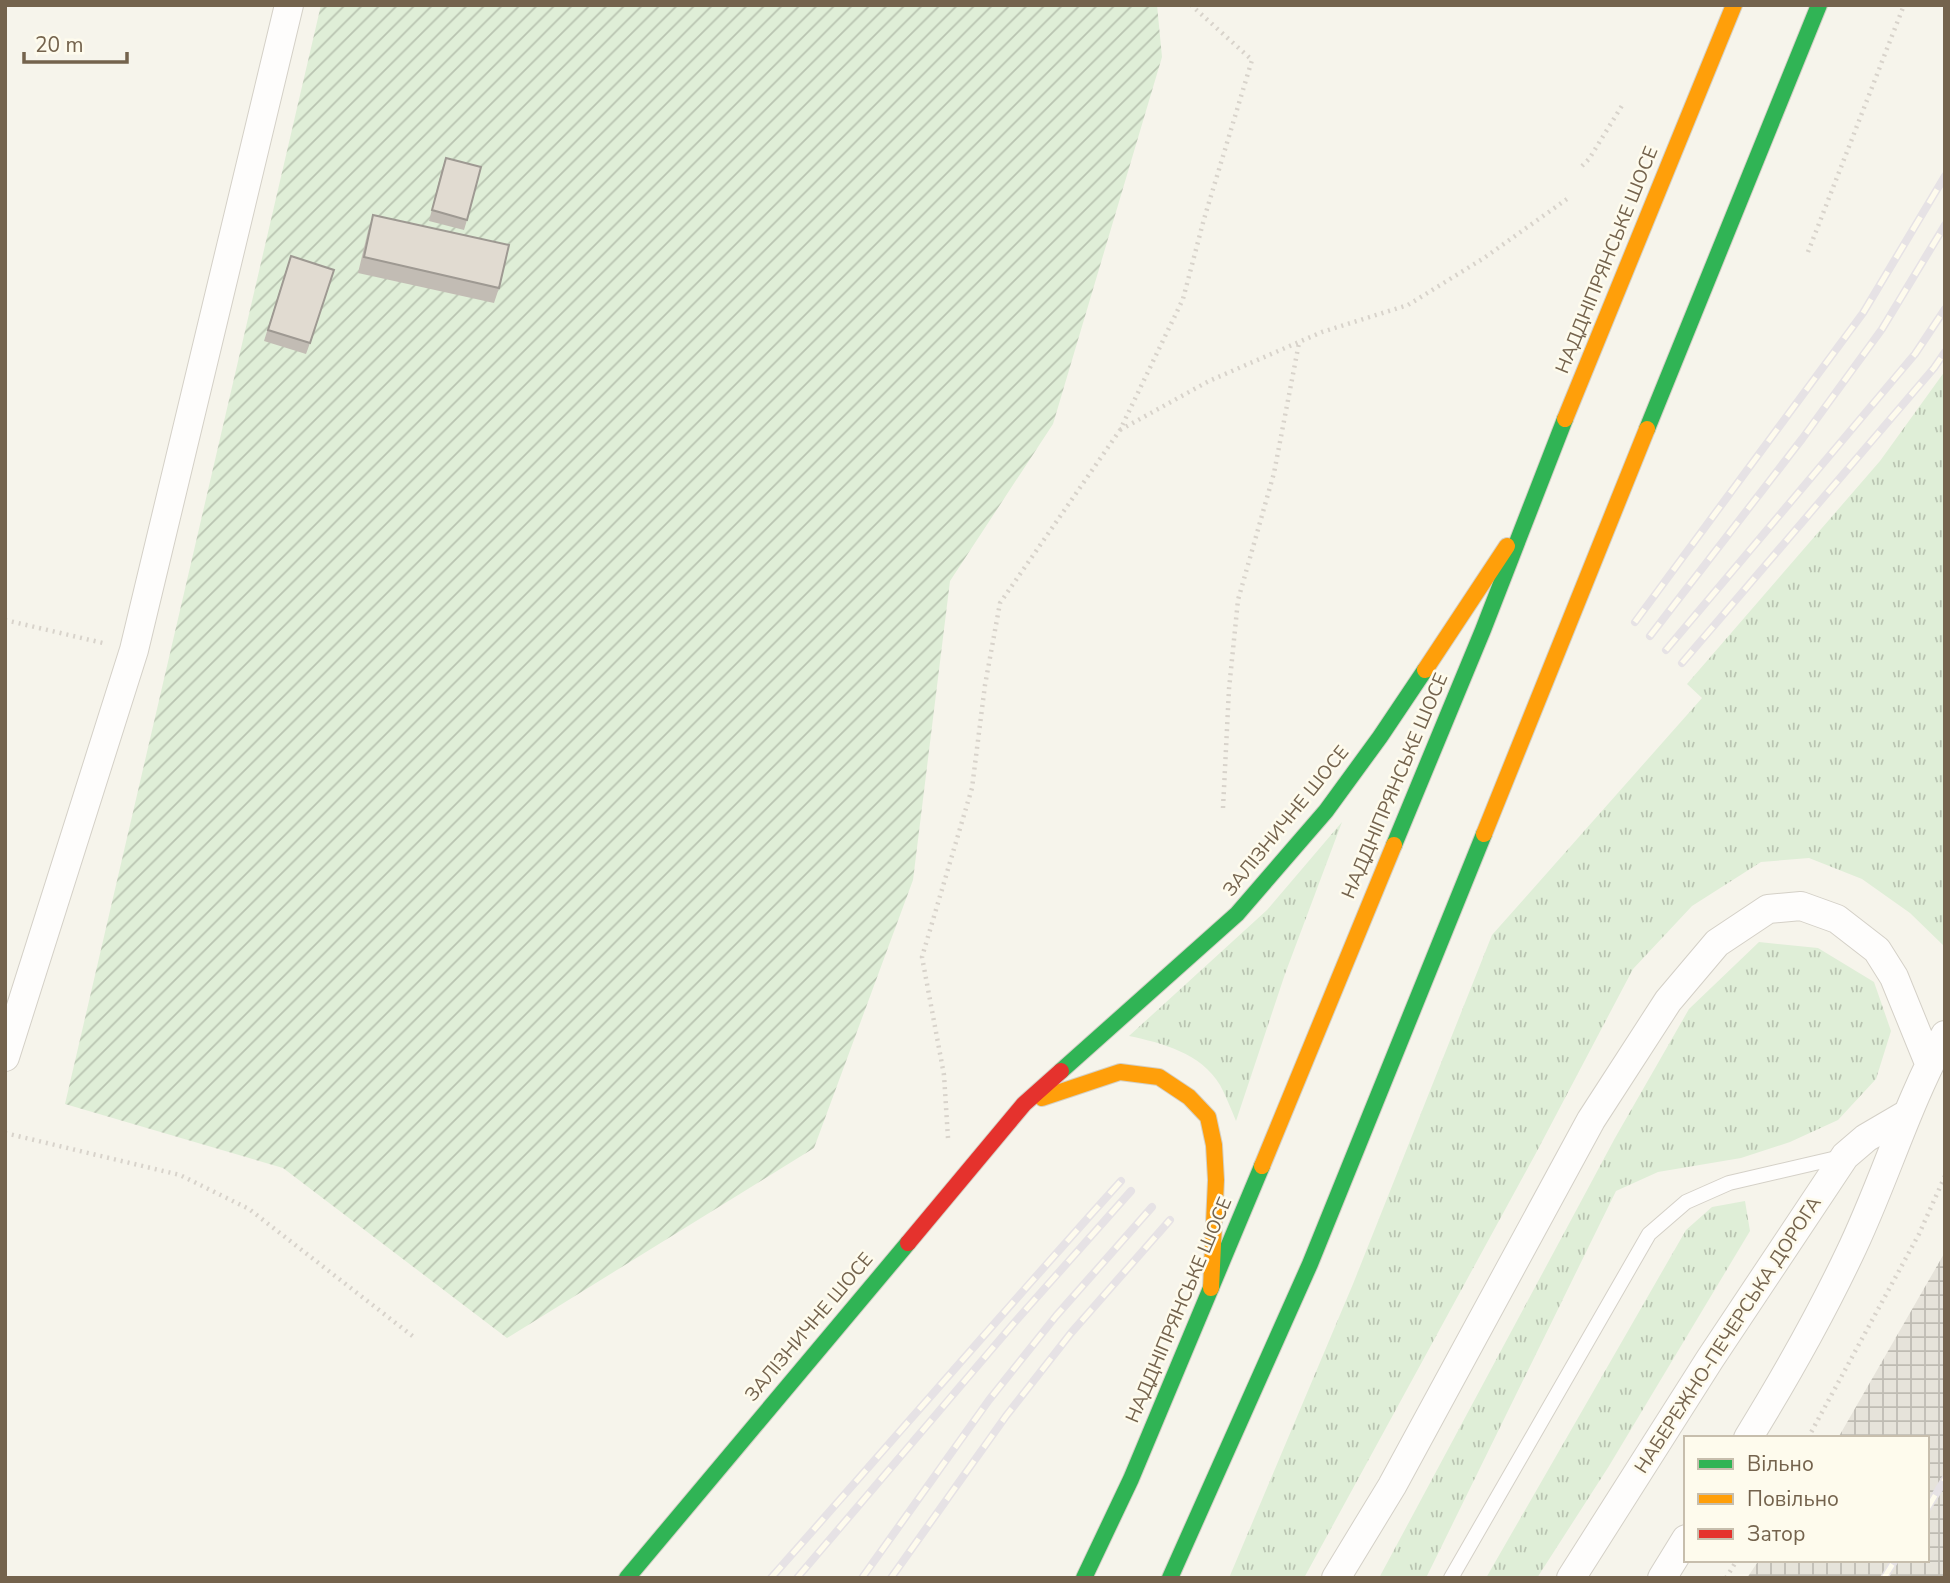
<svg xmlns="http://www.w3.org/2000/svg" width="1950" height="1583" font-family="'Nunito Sans',sans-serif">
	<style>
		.industrial { fill: url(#industrial-grid) }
		.grass { fill: url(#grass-tufts) }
		.garden { fill: url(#garden-furrows) }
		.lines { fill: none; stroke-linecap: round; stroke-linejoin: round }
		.lane-casing { stroke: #d4d0c7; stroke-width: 16 }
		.street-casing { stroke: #d4d0c7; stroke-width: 30 }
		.fast-casing { stroke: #d4d0c6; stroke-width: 18 }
		.slow-casing { stroke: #d4d0c6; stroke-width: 18 }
		.jam-casing { stroke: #d4d0c6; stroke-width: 18 }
		.path { stroke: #d8d3cb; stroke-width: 4.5; stroke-dasharray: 2 5; stroke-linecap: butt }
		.lane { stroke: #fefdfc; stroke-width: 14 }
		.street { stroke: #fefdfc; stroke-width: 28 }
		.fast { stroke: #30b455; stroke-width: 16 }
		.slow { stroke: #ff9f0a; stroke-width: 16 }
		.jam { stroke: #e5322d; stroke-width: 16 }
		.rail-casing { stroke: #e6e2e5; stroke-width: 8 }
		.rail { stroke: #fefbed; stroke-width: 5; stroke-dasharray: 16; stroke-linecap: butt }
		.wall { fill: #c2bcb4 }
		.building { fill: #e1dbd1; stroke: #9e9992; stroke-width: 2 }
		.labels { text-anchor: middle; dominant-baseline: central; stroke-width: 5; stroke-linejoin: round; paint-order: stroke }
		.street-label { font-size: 19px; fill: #74634d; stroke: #fefbed }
	</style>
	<defs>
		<pattern id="industrial-grid" width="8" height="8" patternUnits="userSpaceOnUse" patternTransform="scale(1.75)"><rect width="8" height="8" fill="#e6e3da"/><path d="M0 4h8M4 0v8" fill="none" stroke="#bfbcb3"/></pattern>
		<pattern id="grass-tufts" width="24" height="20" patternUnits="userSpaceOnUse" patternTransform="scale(1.75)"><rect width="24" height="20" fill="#dfeed7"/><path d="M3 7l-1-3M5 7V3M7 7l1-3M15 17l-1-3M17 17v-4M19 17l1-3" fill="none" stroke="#b9c4b1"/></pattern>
		<pattern id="garden-furrows" width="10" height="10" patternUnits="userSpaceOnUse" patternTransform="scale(1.75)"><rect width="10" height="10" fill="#dfeed7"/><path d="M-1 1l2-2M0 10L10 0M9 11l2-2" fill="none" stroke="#b9c4b1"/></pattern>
	</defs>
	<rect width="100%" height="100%" fill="#f6f4eb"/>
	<path class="industrial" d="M1945 1252V1578H1747L1759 1560H1927V1438H1838Z"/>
	<path class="grass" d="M1945 371V947L1910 913 1862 879 1809 858 1761 862 1692 906 1633 969 1536 1153 1304 1578H1229L1353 1284 1492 935 1702 698 1687 684 1880 461Z
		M1342 822 1285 974 1236 1121C1231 1109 1226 1096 1220 1085 1201 1053 1162 1043 1129 1036L1267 910Z
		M1759 942 1818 948 1874 982 1891 1031 1876 1079 1838 1120 1790 1142 1741 1158 1658 1172 1616 1191 1426 1578H1379L1615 1138 1689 1009Z
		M1745 1201 1750 1231 1609 1466 1537 1578H1486L1686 1230 1712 1207Z"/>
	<path class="garden" d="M321 5H1157L1162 57 1053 424 950 581 913 880 814 1148 507 1338 283 1168 65 1104Z"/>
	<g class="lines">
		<defs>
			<path id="lane" d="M1451 1578 1649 1234 1686 1202 1729 1183 1841 1157"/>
			<path id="street" d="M5 1057 134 650 289 5
				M1748 1438C1785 1378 1819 1318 1849 1255 1884 1183 1906 1105 1945 1035
				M1336 1578 1392 1486 1591 1120 1668 1001 1717 943 1768 909 1801 906 1837 919 1877 950 1894 977 1929 1063
				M1571 1578 1710 1359 1845 1156 1866 1138 1907 1114
				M1662 1578 1686 1539"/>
			<path id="fast" d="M1647 429 1819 5
				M1394 845 1483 630 1565 419
				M1061 1071 1237 914 1326 811 1380 737 1425 670
				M627 1578 908 1243
				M1084 1578 1131 1479 1262 1166
				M1170 1578 1310 1264 1484 834"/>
			<path id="slow" d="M1565 419 1734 5
				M1425 670 1507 546
				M1484 834 1647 429
				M1042 1098 1120 1072 1159 1077 1189 1097 1208 1117 1214 1145 1216 1180 1211 1288
				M1262 1166 1394 845"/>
			<path id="jam" d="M908 1243 1024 1104 1061 1071"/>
		</defs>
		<use href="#lane" class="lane-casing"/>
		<use href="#street" class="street-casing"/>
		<use href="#fast" class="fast-casing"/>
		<use href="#slow" class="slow-casing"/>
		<use href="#jam" class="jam-casing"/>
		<path class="path" d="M1582 166 1589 159 1623 104
			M1808 252 1904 5
			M1120 430 1209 381 1322 332 1408 305 1484 258 1567 199
			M5 620 103 643
			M1223 808 1229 689 1238 600 1274 473 1299 343
			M5 1133 180 1175 249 1209 415 1338
			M948 1138 944 1075 922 957 972 788 985 685 1000 603 1120 430 1183 299 1204 219 1252 60 1191 5
			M1808 1438 1919 1234 1945 1176
			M1726 1578 1737 1560"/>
		<use href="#lane" class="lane"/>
		<use href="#street" class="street"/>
		<use href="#fast" class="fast"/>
		<use href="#slow" class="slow"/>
		<use href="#jam" class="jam"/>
		<defs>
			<path id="rail" d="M1635 622 1863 313 1945 176
				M1650 636 1802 439 1882 329 1945 225
				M1666 650 1915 354 1945 309
				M1682 663 1934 368 1945 352
				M1927 1509 1945 1479
				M771 1578C888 1446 1003 1312 1121 1181
				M797 1578 1014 1323 1131 1191
				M862 1578 989 1400 1056 1316 1152 1207
				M891 1578 1006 1416 1071 1333 1170 1220
				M1884 1578 1895 1560"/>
		</defs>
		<use href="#rail" class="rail-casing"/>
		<use href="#rail" class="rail"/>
	</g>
	<path class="wall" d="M446 158 467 220 464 230 429 221 442 169Z
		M373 215 499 288 494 303 358 273 368 231Z
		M287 267 310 343 306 354 264 341Z"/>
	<path class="building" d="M446 158 481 167 467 220 432 210Z
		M373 215 509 245 499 288 364 257Z
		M291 256 334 270 310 343 268 330Z"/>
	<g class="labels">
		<g class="street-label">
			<text transform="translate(1607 260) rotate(-68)">НАДДНІПРЯНСЬКЕ ШОСЕ</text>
			<text transform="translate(1395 786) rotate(-67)">НАДДНІПРЯНСЬКЕ ШОСЕ</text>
			<text transform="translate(1286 821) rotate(-51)">ЗАЛІЗНИЧНЕ ШОСЕ</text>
			<text transform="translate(1179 1310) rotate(-67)">НАДДНІПРЯНСЬКЕ ШОСЕ</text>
			<text transform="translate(809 1327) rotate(-50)">ЗАЛІЗНИЧНЕ ШОСЕ</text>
			<text transform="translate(1728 1335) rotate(-57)">НАБЕРЕЖНО-ПЕЧЕРСЬКА ДОРОГА</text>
		</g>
	</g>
	<rect width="1950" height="1583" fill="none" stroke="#74634d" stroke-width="14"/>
	<rect x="1684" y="1436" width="245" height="126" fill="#fefbed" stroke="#c7bead" stroke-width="2"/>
	<rect x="1698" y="1459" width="35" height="10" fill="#30b455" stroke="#c7bead" stroke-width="2"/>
	<text x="1747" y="1471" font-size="21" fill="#74634d">Вільно</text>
	<rect x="1698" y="1494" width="35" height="10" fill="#ff9f0a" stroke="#c7bead" stroke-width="2"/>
	<text x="1747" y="1506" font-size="21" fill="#74634d">Повільно</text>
	<rect x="1698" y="1529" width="35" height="10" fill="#e5322d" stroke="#c7bead" stroke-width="2"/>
	<text x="1747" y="1541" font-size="21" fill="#74634d">Затор</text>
	<path d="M24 52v10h103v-10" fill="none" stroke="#74634d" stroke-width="3.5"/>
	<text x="35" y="52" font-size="21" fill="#74634d" stroke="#fefbed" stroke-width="5" paint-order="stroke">20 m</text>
</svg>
